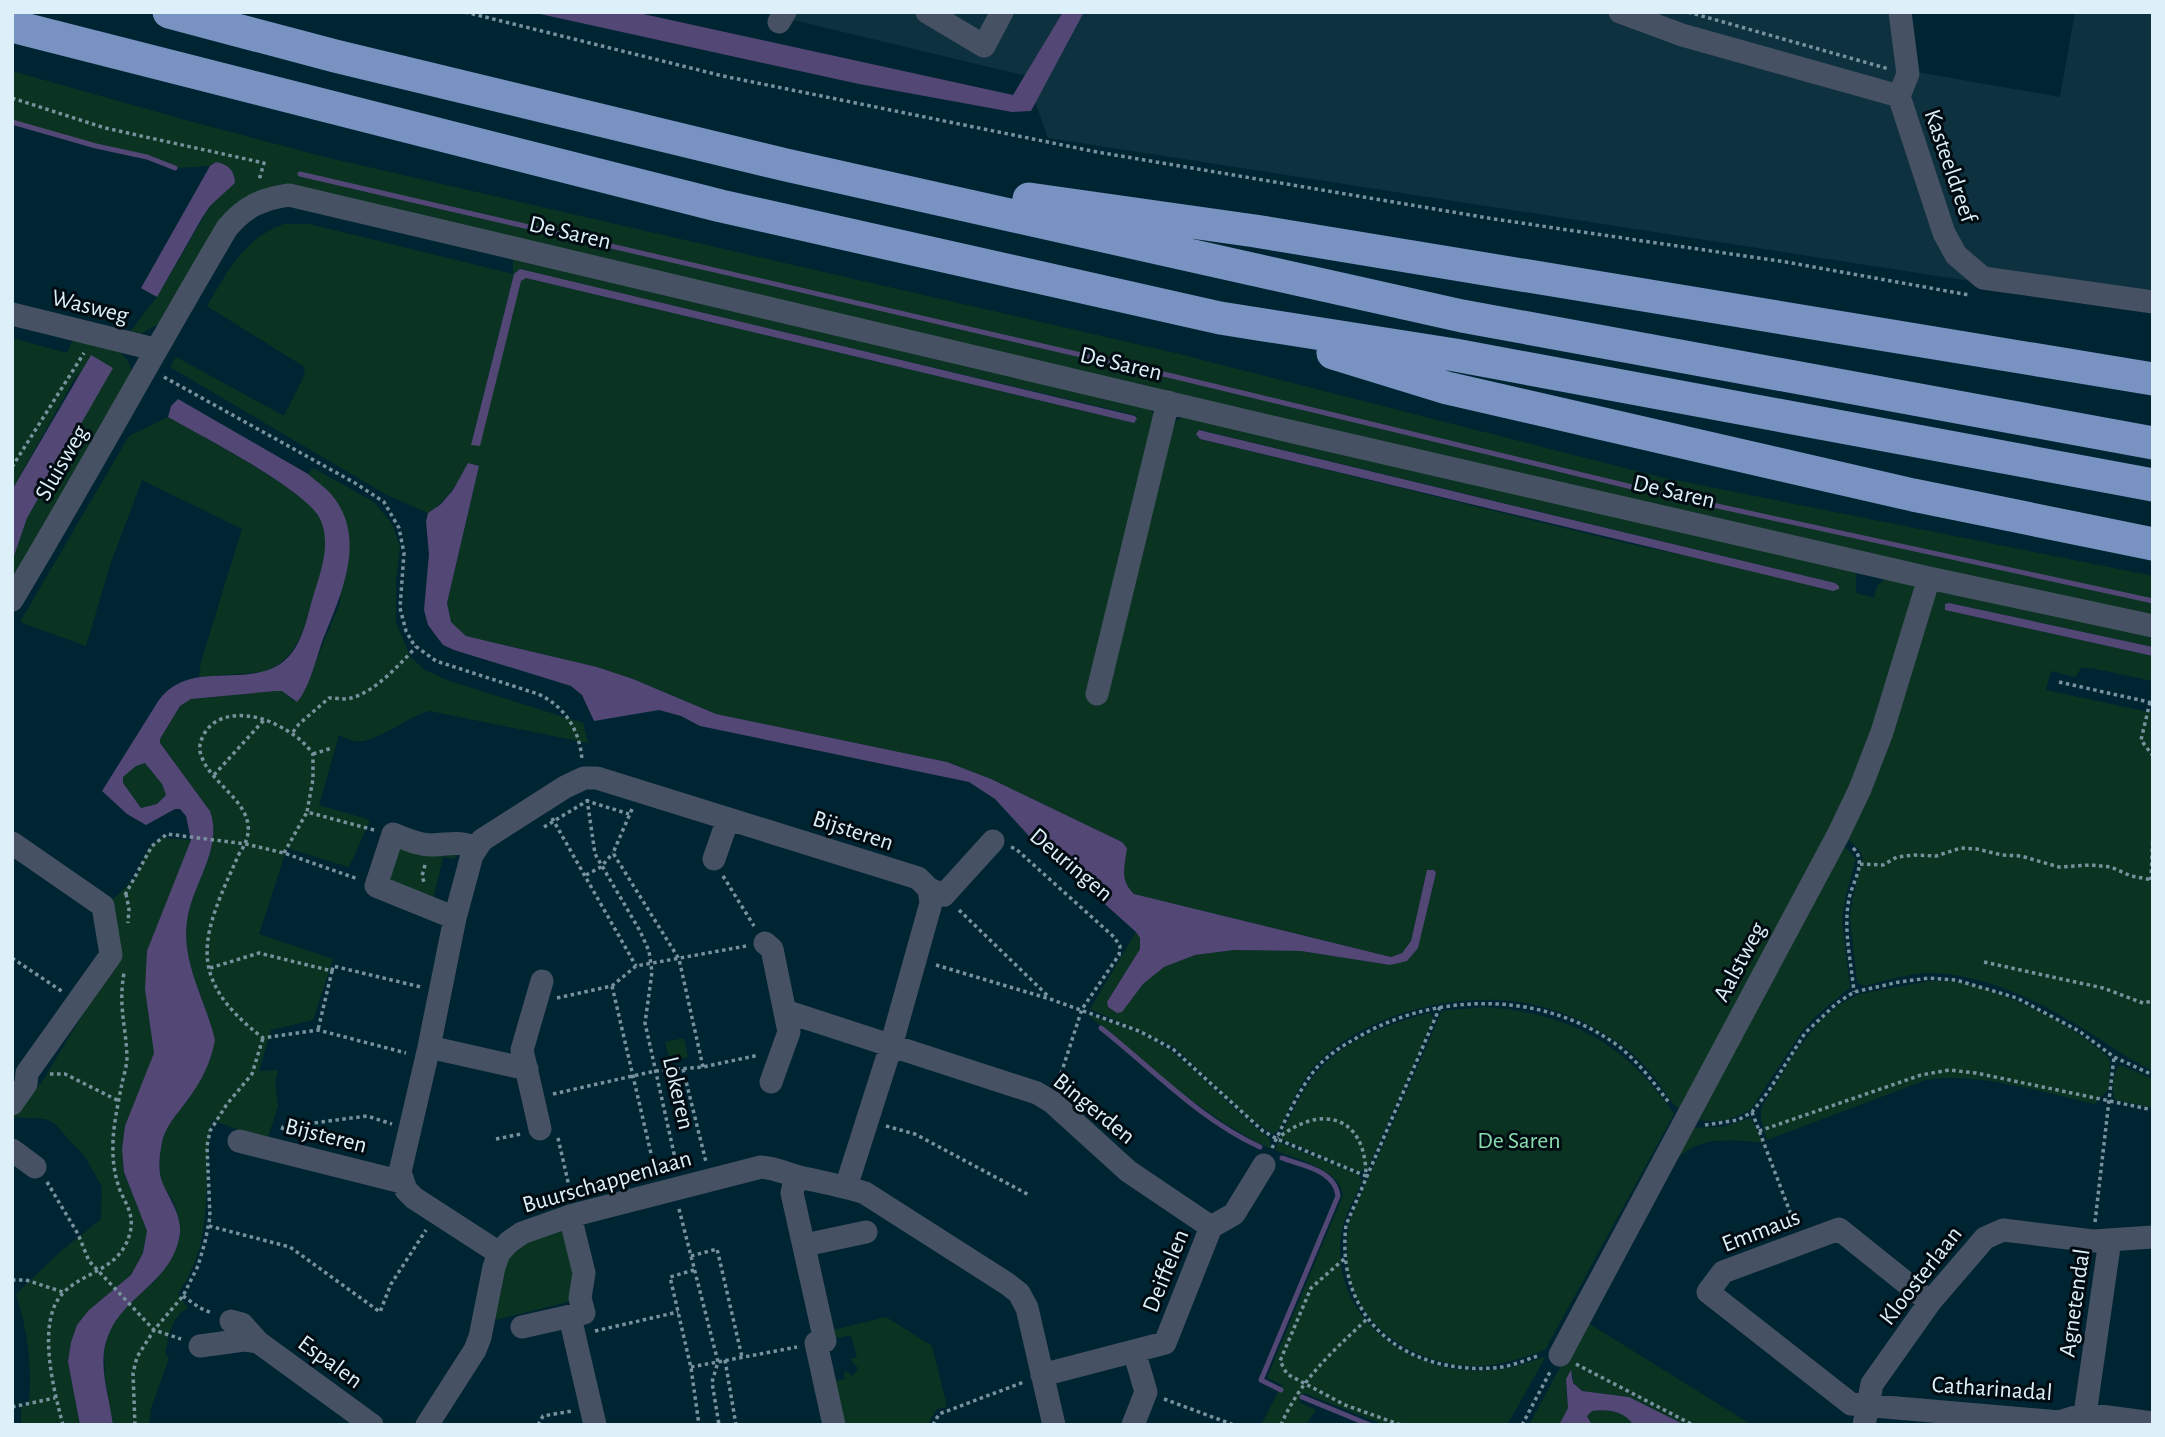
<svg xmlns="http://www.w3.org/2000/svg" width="2165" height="1437" font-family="'Alegreya Sans',sans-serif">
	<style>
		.built { fill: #0d313e }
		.green { fill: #0a3421; fill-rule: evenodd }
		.water { fill: #534775; fill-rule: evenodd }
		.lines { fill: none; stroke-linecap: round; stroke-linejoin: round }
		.stream { stroke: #534775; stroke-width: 5 }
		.path { stroke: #77929d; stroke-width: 3.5; stroke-dasharray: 3.5 3.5; stroke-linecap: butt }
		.minor { stroke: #465163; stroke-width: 23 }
		.highway { stroke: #7893c1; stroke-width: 33 }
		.labels { text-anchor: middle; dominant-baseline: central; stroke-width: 6; stroke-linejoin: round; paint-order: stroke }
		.street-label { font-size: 24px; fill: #ddf0f9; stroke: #010c12 }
		.park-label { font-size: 24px; fill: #88dcaf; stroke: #010c12 }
	</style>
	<rect width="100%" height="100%" fill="#002532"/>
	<path class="built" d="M760 12H1894L1900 69 2060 97 2075 12H2153V306L2047 293 1048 138 1026 76Z"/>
	<path class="green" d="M12 71 189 121 325 157 1175 353 1660 477 2153 576V617L266 190 160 323 137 336 128 334 157 297 210 206 235 183 216 162 210 166 175 168 147 157 96 146 12 122Z
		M284 224H309L513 274V255L1149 407 1155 416 1175 422 1184 416 1856 572V593L1874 598 1877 586 1886 578 1919 587 1855 788 1681 1111C1671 1103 1665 1092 1658 1082 1646 1066 1632 1051 1616 1041 1585 1020 1549 1005 1512 1001 1448 994 1365 1015 1318 1062 1300 1080 1290 1108 1278 1131L1273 1134 1247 1117 1175 1047 1090 1009 1136 932 1140 938V949L1107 1002 1108 1007 1117 1013 1122 1011 1143 984 1164 967 1195 955 1234 950 1301 951 1390 965 1418 948 1436 873 1434 870 1427 871 1411 941 1402 953 1391 957 1134 894C1119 880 1125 866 1127 848L1122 842 991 779 947 762 716 714 633 679 597 667 466 636 451 622 447 603 479 466 468 463C458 484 447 500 428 513L387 495 170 367 176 357 284 416 305 374 303 366 207 306C228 271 244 238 284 224ZM520 270 1135 415 1137 419 1134 423 526 278 521 281 471 445 514 274ZM1200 430 1835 583 1839 586 1634 545 1200 439 1197 432Z
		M12 338 67 353 74 338C96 344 133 346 131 376L12 587V562L27 518 38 499 79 371 12 490Z
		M168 417C200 436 311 492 322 522 332 550 318 580 311 606 302 635 294 662 263 672L199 677 201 662 242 529 142 480 110 565 86 646 20 622 129 436Z
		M313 468 374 502 392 524 400 547 396 580V622L410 656 423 669 449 681 583 723 588 743 430 711C409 715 373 746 354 741 349 740 343 737 339 735L319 805 370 820 349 867 287 848 259 934 333 959 313 1020 271 1030 259 1071 278 1070 275 1083 278 1106 267 1140 212 1120C201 1179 217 1240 178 1293L188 1308C170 1318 169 1336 165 1354L169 1358 151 1408 149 1425H113L105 1378 104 1354 108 1333 117 1317 128 1304 154 1282 180 1237 179 1220 174 1203 162 1183 159 1167 161 1145 168 1125 189 1099 215 1040C205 997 179 960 188 915 195 881 223 846 210 811L160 743V739L180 706 191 699 276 691H282L294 701 301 697 340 603 343 513 335 499 308 474Z
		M1937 589 2153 633V647L1949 603 1945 604V610L2153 656V681L2091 668H2081L2075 677 2051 671 2046 690 2153 713V1071C2128 1059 2107 1043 2084 1029 2038 1001 1987 975 1933 973 1910 972 1886 981 1864 986L1857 982 1850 918 1853 897 1863 857 1858 848 1846 838Z
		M145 763 162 784 166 795 157 804 141 808 123 783V777L136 766Z
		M160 838 191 840 188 847 154 1037V1053L122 1150 124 1172 147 1231 143 1253 131 1275 77 1325 71 1342 68 1362 80 1425H21V1406L29 1405C32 1363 28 1333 16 1294L60 1252 101 1219 102 1187 86 1158 54 1123 45 1119 12 1117 42 1082 115 961 104 908 137 876 148 849Z
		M398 846 457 850 455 859 443 857 432 904 386 885Z
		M1844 846 1856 859 1846 895 1842 919 1850 987 1816 1016 1802 1031 1751 1109C1734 1120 1714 1125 1694 1118Z
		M1930 981C1939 981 1949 981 1958 982 2003 990 2074 1025 2108 1057L2110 1061 2109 1088 2095 1104C2044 1093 1977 1071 1926 1080L1767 1140 1761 1120V1108L1797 1050 1821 1020 1839 1005 1859 994Z
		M1485 1007C1570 1013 1626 1044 1674 1114L1545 1350C1528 1356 1511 1362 1493 1365 1438 1372 1371 1342 1352 1286 1345 1265 1346 1243 1349 1222L1442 1011Z
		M1429 1013 1434 1018 1368 1168 1359 1172 1280 1138C1291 1115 1304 1085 1322 1067 1349 1038 1392 1023 1429 1013Z
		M1087 1014C1115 1024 1148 1033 1172 1052 1207 1078 1235 1113 1270 1139L1271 1149C1205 1118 1142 1061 1087 1014Z
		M684 1038 688 1057 670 1061 665 1042Z
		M2120 1065 2153 1079V1108L2115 1100C2111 1090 2112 1072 2120 1065Z
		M1751 1118 1763 1143C1737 1140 1708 1136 1685 1152 1676 1158 1669 1169 1661 1177L1689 1128 1722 1127Z
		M1278 1142 1358 1174 1362 1181C1355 1198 1343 1217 1341 1236 1330 1321 1416 1378 1494 1370 1512 1369 1529 1362 1546 1356L1507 1425H1385L1304 1393 1299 1402 1316 1410 1306 1425H1261L1282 1385 1267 1378 1343 1195C1340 1169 1296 1159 1275 1150Z
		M569 1225 587 1291 568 1302 486 1322 509 1249Z
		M886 1317 932 1346 947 1407 937 1409 927 1425H839L831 1382 845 1379 844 1372 846 1371 853 1376 858 1368 850 1359 857 1357 851 1335 836 1338 830 1331Z
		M1585 1321 1752 1425H1685L1629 1397 1582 1391 1573 1383V1373L1566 1387 1568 1408 1559 1425H1529Z
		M1604 1410C1616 1412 1628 1413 1633 1425H1592L1587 1416 1592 1411Z"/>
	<path class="water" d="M531 12H634L1013 95 1063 12H1084L1031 111 1012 112 859 84Z
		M216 162C228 164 235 171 235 183L210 206 202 218 157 297 141 288 210 166Z
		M520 269 1135 416 1137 419 1134 423 526 278 521 281 480 446 471 445 514 274Z
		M91 355 113 368 27 518 12 562V490Z
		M178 399 308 474C317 482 328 489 335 499 367 543 339 599 322 642 316 659 309 689 297 702L282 691H276L191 699 180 706 160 739V743L210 811C223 846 195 881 188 915 179 960 205 997 215 1040 211 1062 202 1080 189 1098 177 1115 164 1126 161 1148 159 1160 158 1173 163 1184 171 1202 184 1219 179 1239 167 1290 113 1297 104 1351 101 1375 110 1401 113 1425H80L68 1362 71 1342 77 1325 89 1310 131 1275 143 1253 147 1231 124 1172 122 1150 125 1126 154 1053 145 989 147 951 191 840 186 816 180 809H175L146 825 127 814 102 791 157 703C186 660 236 686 275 667 298 656 305 627 311 604 318 578 332 548 321 521 310 491 201 436 168 417L171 406ZM145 763 162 784 166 795 157 804 141 808 123 783V777L136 766Z
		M1199 430 1835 583 1839 586V589L1833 591 1200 439 1196 434Z
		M468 463 479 466 447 603 451 622 466 636 597 667 633 679 716 714 947 762 991 779 1122 842 1127 848C1125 866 1119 880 1134 894L1391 957 1402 953 1411 941 1427 870H1434L1436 873 1418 948 1407 961 1390 965 1301 951 1234 950 1195 955 1164 967 1143 984 1122 1012 1117 1013 1108 1007 1107 1002 1140 949V938L1136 932 1029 836 995 799 969 782 700 726 681 716 659 710 594 721 582 695 571 686 454 650 443 645 428 625 424 610 429 554 426 522 428 513 441 504 453 490Z
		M1949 603 2153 647V656L1945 610V604Z
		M1571 1370 1573 1383 1582 1391 1629 1397 1685 1425H1633C1625 1411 1608 1409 1592 1411L1587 1416 1592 1425H1559L1568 1408 1566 1379Z"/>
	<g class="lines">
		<path class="stream" d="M12 122 96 146 147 157 175 168
			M300 174 1172 376 1653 492 2153 601
			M1101 1028C1153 1069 1199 1119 1260 1147
			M1281 1390 1261 1380 1338 1196C1335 1170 1303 1166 1282 1158
			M1302 1397 1370 1425"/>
		<path class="path" d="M465 12 723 76 1097 152 1494 219 1786 262 1969 295
			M1688 12 1889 69
			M12 98 105 128 264 163 259 180
			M164 377 355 483 384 502 399 528 404 553 400 608 406 631 414 645 436 661 538 694C565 706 580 731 582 760
			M12 467 84 353
			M2059 682 2153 703
			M2150 702 2141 740 2153 756
			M293 732 299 724 329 698C336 698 345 700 351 698 375 692 400 664 416 647
			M313 754 332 748
			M214 775 264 720
			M587 799 595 854 640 931 649 951 652 972 645 1023 677 1167
			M632 809 613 853 679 959 703 1067
			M552 818 636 966
			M544 827 587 801 629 814
			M374 830 307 812 313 779V754C303 740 291 732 275 724 253 713 216 709 203 736 201 741 199 745 200 751 207 788 272 807 239 854 203 934 182 976 263 1038L318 1030 406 1053
			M1011 847 1016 849 1114 937 1120 946 1119 955 1082 1009 1058 1083
			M1853 848C1868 862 1852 882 1849 899 1843 929 1851 961 1854 992
			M284 853 307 812
			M1860 864 1883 865 1897 857 1914 855 1936 856 1961 848 1977 849 2002 855 2021 856 2059 867 2091 865 2111 867 2131 876 2153 880
			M425 865 422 876 425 885
			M586 875 601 867 613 853
			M723 876 754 926
			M2151 880 2153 830
			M126 894 129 909 128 923
			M125 895 152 846 167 834 246 844 284 853 358 879
			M959 910 1049 997
			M12 958 63 992
			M1984 962 2103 988 2143 1003 2153 1001
			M936 965 1050 999 1139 1031 1173 1049 1263 1131 1277 1139 1366 1176C1366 1116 1322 1103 1278 1138
			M210 968 259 953 332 971 318 1030
			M332 971 333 966 421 987
			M612 986 656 1175
			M557 998 612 986 636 966 746 946
			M1440 1007 1346 1225C1335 1319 1404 1374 1494 1368 1510 1367 1526 1360 1540 1355
			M683 1069 706 1162
			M50 1074H65L119 1101
			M553 1094 655 1071 703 1067 759 1055
			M1752 1112 1795 1225
			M1705 1125 1738 1120 1752 1112 1768 1092 1805 1033 1837 1003 1854 992 1899 982 1929 978 1956 980 2017 998 2079 1031 2114 1057 2153 1075
			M886 1126 915 1134 1029 1195
			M282 1130 283 1127 367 1116 392 1124
			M1759 1131 1921 1075 1949 1070 1976 1073 2153 1110
			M558 1138 571 1195
			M496 1139 521 1134
			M1272 1148C1284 1123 1301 1084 1320 1064 1335 1049 1354 1039 1373 1029 1449 992 1547 994 1617 1045 1638 1061 1654 1083 1670 1104
			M47 1182 78 1234 89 1261 154 1330 181 1339
			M679 1209 718 1362 712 1382 719 1425
			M2095 1222 2114 1057
			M209 1226 290 1247 380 1312 391 1284 426 1230
			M691 1256 717 1249 742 1357
			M1344 1259 1311 1288 1280 1361 1287 1374 1345 1405 1401 1425
			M694 1270 670 1277 691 1368 699 1425
			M12 1280H26L63 1292
			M183 1296 200 1308 212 1313
			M595 1331 678 1312
			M725 1360 736 1425
			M1576 1364 1693 1425
			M691 1367 797 1347
			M1164 1399 1234 1425
			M12 1407 55 1398
			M63 1425C54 1391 35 1320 64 1292 87 1270 120 1270 130 1233 134 1217 128 1207 121 1193 116 1180 113 1166 113 1152 112 1129 118 1105 122 1083 124 1075 127 1065 127 1057 126 1025 118 1007 124 973
			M135 1425 133 1373 137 1357 154 1330 183 1296 198 1266 205 1242 210 1217 207 1146 210 1131 227 1104 252 1074 263 1038
			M538 1425 543 1416 572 1411
			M933 1425 939 1414 1024 1382
			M1281 1425C1300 1380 1332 1352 1367 1319
			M1522 1425 1550 1372"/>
		<path class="minor" d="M927 12 984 46 1002 12
			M1620 12 1682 35 1899 96
			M1900 12 1908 74 1899 96 1944 233 1956 255 1983 278 2153 302
			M779 22 785 12
			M12 314 154 349
			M12 600C86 477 154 351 227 228 245 206 262 199 289 195L1289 431 1929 578 2153 626
			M1097 694 1168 402
			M12 843 103 906 111 955 27 1073 26 1084 12 1104
			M714 859 728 819
			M455 918 376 886 393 834C406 839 418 845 432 845 453 844 454 841 476 847
			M765 943 772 949 789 1032 771 1082
			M785 1011 1037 1093 1052 1102 1128 1171 1211 1227
			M429 1047 527 1069
			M540 1129 522 1050 542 981
			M239 1141 402 1182
			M12 1150 35 1167
			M796 1176 792 1193 825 1341 816 1343 834 1425
			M846 1187 891 1046 931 903 929 889
			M805 1245 866 1232
			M499 1253 414 1198 406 1190 400 1172 429 1047 455 918 472 855 482 840 565 787 584 778H597L918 878 929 889 944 895 993 841
			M1930 1302 1839 1229 1723 1272 1708 1292 1851 1404 2059 1422 2085 1414 2153 1423
			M570 1317 595 1425
			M231 1321 242 1324 258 1342 372 1425
			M522 1327 584 1313 580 1298 584 1273 570 1216
			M200 1346 244 1340 258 1342
			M1560 1355 1838 835 1860 789 1882 732 1929 578
			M1042 1375 1165 1343 1211 1227 1234 1214 1264 1165
			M2085 1414 2110 1240
			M427 1425 475 1350 480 1337 494 1267 499 1253 509 1242 522 1233 570 1216 761 1167C775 1168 785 1173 799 1177 821 1182 844 1186 865 1193L1006 1283 1019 1293 1027 1308 1054 1425
			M1133 1425 1146 1392 1134 1351
			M1864 1425 1872 1384 1930 1302 1985 1238 2003 1230 2093 1241 2153 1237"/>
		<path class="highway" d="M169 12 335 56 786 165 1462 316 2153 443
			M12 26 721 206 1220 318 1455 355 2153 485
			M1029 199 1255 231 2153 379
			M1333 353 1447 388 1913 495 2153 544"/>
	</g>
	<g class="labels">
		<g class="street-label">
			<text transform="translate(1950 166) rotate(71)">Kasteeldreef</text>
			<text transform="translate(570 233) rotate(13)">De Saren</text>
			<text transform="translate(90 307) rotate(14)">Wasweg</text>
			<text transform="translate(1121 364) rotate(13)">De Saren</text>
			<text transform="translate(62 463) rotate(-60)">Sluisweg</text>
			<text transform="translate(1674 492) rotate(13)">De Saren</text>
			<text transform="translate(853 831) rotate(18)">Bijsteren</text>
			<text transform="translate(1071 865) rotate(40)">Deuringen</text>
			<text transform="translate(1740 962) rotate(-62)">Aalstweg</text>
			<text transform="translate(678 1093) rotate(77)">Lokeren</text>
			<text transform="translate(1094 1109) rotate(39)">Bingerden</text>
			<text transform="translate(326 1136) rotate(14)">Bijsteren</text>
			<text transform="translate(607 1182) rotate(-16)">Buurschappenlaan</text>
			<text transform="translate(1761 1231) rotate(-21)">Emmaus</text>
			<text transform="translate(1166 1271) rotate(-68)">Deiffelen</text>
			<text transform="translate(1921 1276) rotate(-52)">Kloosterlaan</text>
			<text transform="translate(2075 1303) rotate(-82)">Agnetendal</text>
			<text transform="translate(330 1362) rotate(36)">Espalen</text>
			<text transform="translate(1992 1389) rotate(4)">Catharinadal</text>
		</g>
		<g class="park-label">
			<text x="1519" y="1141">De Saren</text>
		</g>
	</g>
	<rect width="2165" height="1437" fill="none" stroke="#ddf0f9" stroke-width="28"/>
</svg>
